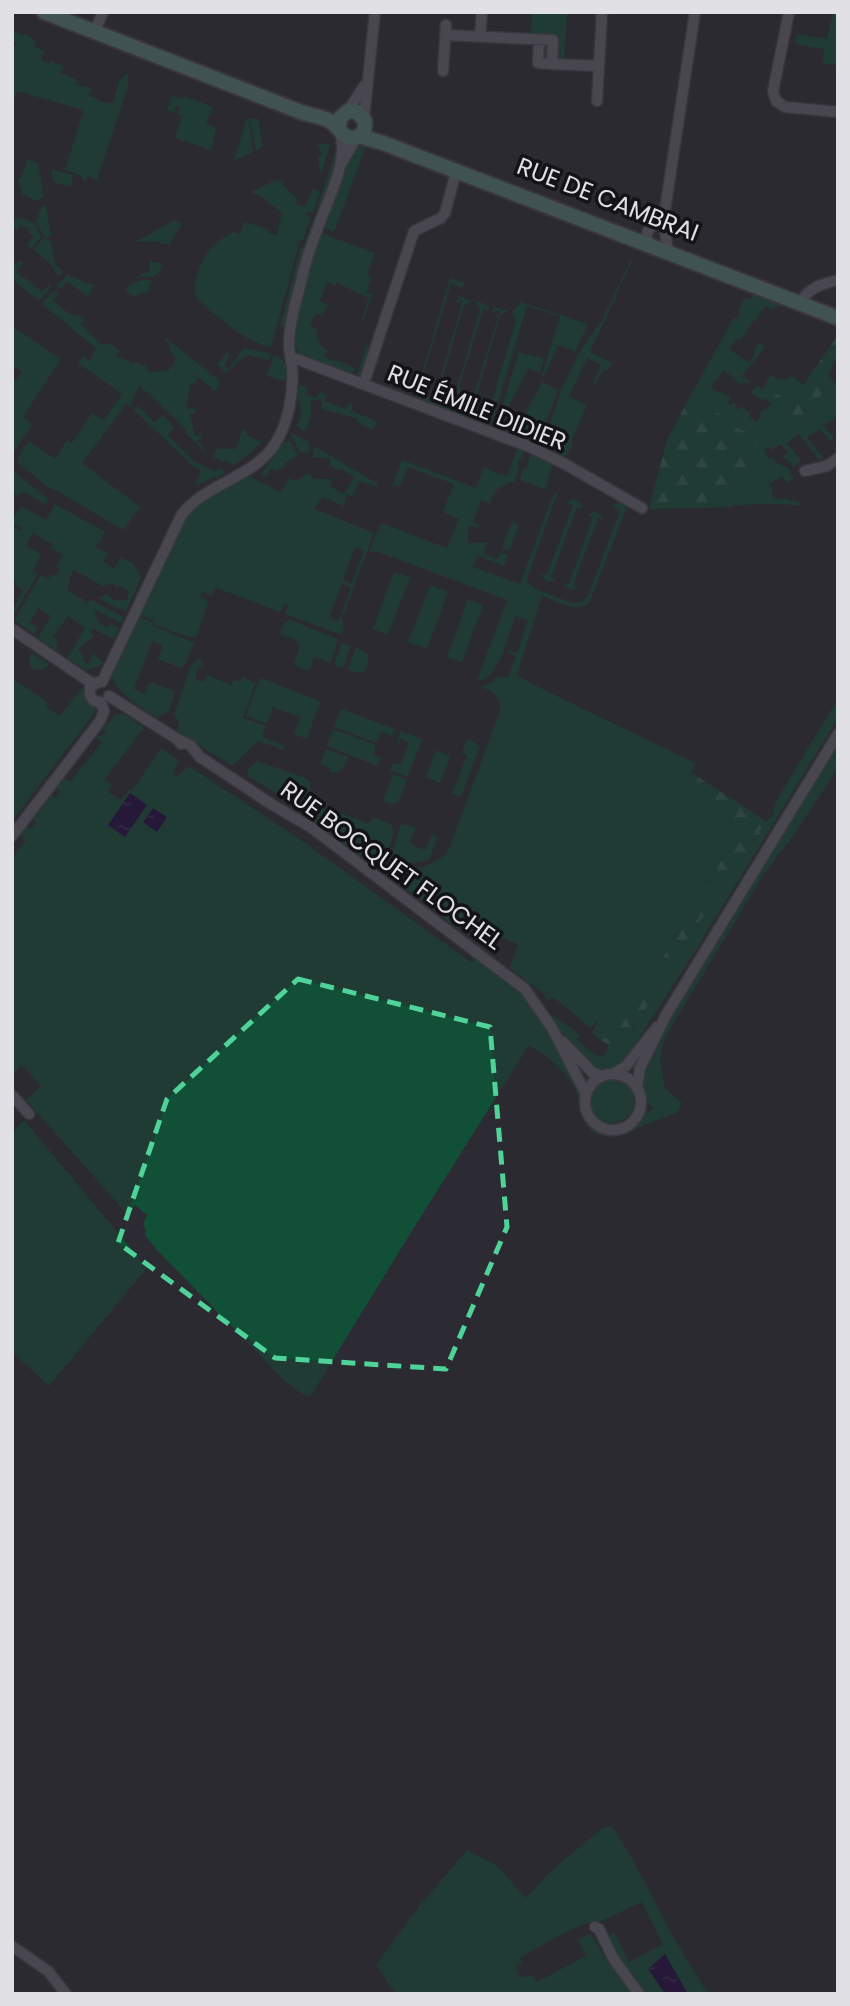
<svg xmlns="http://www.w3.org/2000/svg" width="850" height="2006" font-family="Poppins,sans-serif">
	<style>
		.green { fill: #115036; fill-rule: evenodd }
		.forest { fill: url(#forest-firs) }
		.water { fill: url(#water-ripples) }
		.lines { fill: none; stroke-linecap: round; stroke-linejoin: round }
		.minor-casing { stroke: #49484e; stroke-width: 13 }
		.secondary-casing { stroke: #49484e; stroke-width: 18 }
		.minor { stroke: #6c6a73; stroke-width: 10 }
		.secondary { stroke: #598478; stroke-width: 14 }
		.marked { fill: none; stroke: #4fd399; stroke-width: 5; stroke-dasharray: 14 9; stroke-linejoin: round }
		.labels { text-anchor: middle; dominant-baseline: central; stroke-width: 7; stroke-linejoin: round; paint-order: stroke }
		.street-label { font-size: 24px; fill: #e1e0e5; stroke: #141316 }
	</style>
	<defs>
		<pattern id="forest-firs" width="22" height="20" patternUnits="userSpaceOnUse" patternTransform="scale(1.75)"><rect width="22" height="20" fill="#115036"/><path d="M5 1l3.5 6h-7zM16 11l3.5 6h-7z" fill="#336953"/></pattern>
		<pattern id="water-ripples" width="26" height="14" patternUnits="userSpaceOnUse" patternTransform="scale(1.75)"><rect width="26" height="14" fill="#1e0440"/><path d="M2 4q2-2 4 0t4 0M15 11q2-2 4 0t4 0" fill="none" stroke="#3e285b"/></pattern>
	</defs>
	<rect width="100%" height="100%" fill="#2c2a32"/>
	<path class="green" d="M532 12H567L564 64 538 63 539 40 531 34Z
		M833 12H838V65L823 64 824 49 795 44 797 34 827 39Z
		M12 31 31 37V39L36 41 34 46 45 51 41 60 50 64 51 61 63 66 60 73 77 80 75 85H78L79 82V86L92 88 89 96 96 98 97 100 110 104 114 101 119 81 128 73V86L97 180 87 176 85 183 81 175 65 170 84 110 17 91 14 99H12V55L16 43 12 42Z
		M172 96 183 99 184 96 213 107 206 124 216 128 211 150 175 138 182 116 177 114 180 107 176 106 174 113 167 110Z
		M247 119H249L253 152 234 160Z
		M250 119H259L262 147 256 151Z
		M319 144H330L321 175 318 158 323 153 317 146Z
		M361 145 366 146 334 232 321 227 352 151H355L358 147Z
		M337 147H338C334 170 327 191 319 213L315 214Z
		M27 159 38 163 44 197 37 201 23 195 18 181 19 178H21Z
		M53 170 73 175 71 187 53 182 52 171Z
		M278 179 297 199 295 204 305 207 313 189 320 192 313 213 307 212 306 215 311 217 303 240H300L271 347C241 340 220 318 197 299 193 291 195 285 197 276 204 252 212 244 233 232L240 234 244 222 268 229V233L277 235 282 212 267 202V200L251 192Z
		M46 205 51 236 49 238 44 236 36 222 42 206Z
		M19 217 34 223 41 237 31 249 27 245 34 237 28 232 29 228 20 225 18 230 12 228V224L15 222 14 219Z
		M314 218 316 220 287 328 280 326 301 247 303 248Z
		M175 220 182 224 171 242V245L152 241 135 242Z
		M320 233 375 253 367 275 372 277 366 293 372 295 363 321H361L369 298 337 283 336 285 327 282 320 301 328 304 322 316 315 313 310 326 318 330C315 338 318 346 327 349L324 357 337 362 338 360 355 368 352 373 302 355 299 353 294 343V328L307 273Z
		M43 238 51 242 55 263 63 272 59 277 49 262 34 250Z
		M631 260 632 261 590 352 612 363 608 371 603 369 595 384 593 382 601 365 587 358 569 396 587 405 571 442 573 444 565 457 555 452 556 448 550 445 548 448 541 444 549 428 560 393 578 354 602 320Z
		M21 261 23 263 17 271 20 273V277H24L42 292 49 285 51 287 39 301 12 279V264Z
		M150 261 161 263V267L157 275 155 274 154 277H141L132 281 141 274 149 272Z
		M67 275 94 285 91 292 87 296 67 281 61 289 57 286Z
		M450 278 466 283 465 285 464 284 462 288 451 283 423 376 426 382 417 397H415Z
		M143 280H152L147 293H142L134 297 125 290 133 283Z
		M390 286H392L362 376 357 375 365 351 364 345 369 346Z
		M55 290 58 293 53 301 71 315H78L84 320 81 324 102 345 110 343 119 350 116 356 130 361V365L132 362 140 363V365H145L150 373 165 370 166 372 169 371V368L174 365 175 358 169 349 170 347 165 339 166 338 220 381 216 391 210 389 211 387 198 377 195 384 190 383 186 409 195 408 196 413 190 414 195 436 201 435 202 438 198 440 208 456 186 433V429L139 385 130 407 126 404 82 463 140 507 123 530 61 493 48 487 18 463 17 459 28 441 55 459 67 440 72 443 92 413 103 420 107 416 122 394 78 363 82 357 90 361 96 348 42 304Z
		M753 294 784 306H778L771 310 766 306 755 321H753L741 340 738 338 729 349 749 363 755 354 753 352 760 342 765 347 742 376 750 382 748 384 744 382 740 384 724 370 711 387 719 393 721 391 730 398 728 403 731 405 733 402 736 405 735 408 737 410 741 406 750 413 749 416 756 422 761 416 759 414 764 408 766 410 771 404 763 398 761 400 751 393 756 386 762 389 771 375C778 380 784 382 791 375L804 385 787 394 793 398 795 406 791 408 772 398 787 416 810 424 829 376 838 388V413L832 421 823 425 834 438 830 441 820 429 807 437 824 459 819 460 799 434 787 443 801 461 793 467 790 462 782 457 788 453 781 444 772 450 768 446 764 450 769 459 772 457 776 463 789 468V472L794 478 787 483 782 476 771 483 769 481 772 488V495L777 500 782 498 801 503 800 506C778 502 755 505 732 505L760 436 739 429 698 398H689L734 318 737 319 740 312 738 311 745 298 750 300Z
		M459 296 472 301 464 305 440 386 447 384 444 389 432 386 439 382 463 300 456 303Z
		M478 301 490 307 488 312 484 306 459 388 463 395 450 390 452 385 456 391 480 310 476 302Z
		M521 302 588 324 575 352 558 345 544 376 542 375 560 316 527 306 492 422H490L489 425 480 421 484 408 488 414 516 320 512 313Z
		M494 307 508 311 500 315 499 319 476 397 483 394 481 400 468 396 475 392 500 310 492 313Z
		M12 326 61 359 23 417 32 424 12 455V379L17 380 22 372 12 365Z
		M244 348 271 354 269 360 249 355 236 363 226 373 217 365 227 352 230 355 224 366 228 369Z
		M519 352 544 359 540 373 529 368 503 416 501 411Z
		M274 355C287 361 288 367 288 382L267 376Z
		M542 382 558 390 538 444 530 440 531 437 525 434 523 438 498 428 499 425 516 431Z
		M298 384 308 388 306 394 317 398 320 392 326 395 324 401 346 409 349 403 353 405 351 411 377 421 373 430 357 422 358 419 322 409 321 399 311 401V416L305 432 297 426C306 407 296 402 298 384Z
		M428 391 427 397 446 403 448 397 456 400 455 406 475 412 477 406H479L475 420 456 412 457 407 453 406 451 411 424 401Z
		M138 406 155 423 163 415 174 427 168 435 195 462 216 472 218 467 226 472 217 478 214 477 195 486 201 470 193 466 134 410Z
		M243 428 248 432 247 435 262 442 247 456 234 465 213 457 217 449H236Z
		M292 433 309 442V453L300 452 290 434Z
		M289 440 298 455 285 463 286 466 277 471 271 468 266 477 261 475 283 443Z
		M314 446 378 484 377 487 359 481 353 496 347 494 344 506 322 497 314 509 374 533 343 616 342 612 351 588 342 584 329 618 338 621 341 615 344 630 342 635 285 614 288 605 285 604 280 612 217 588 214 589 212 596 202 592 201 596 208 601V604L196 638 186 636 152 624 154 620 140 615 184 520 191 511 197 505 249 476 281 492 289 478 295 481 310 473 313 479H330L332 482 330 486 344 495 354 477 341 468 339 471 330 465V458H313ZM355 547 364 551 351 584 343 580Z
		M518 447 524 449 522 458H520L517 466 519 468 514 482C500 484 493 491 490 504L481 500 473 522 483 527 468 526V543L487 542 484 553 497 560 500 553 508 555 504 566 478 556 473 567 520 584 554 493 557 494 527 579 531 586 535 589 573 603 583 602 588 596 620 511 614 506 615 504 620 502 627 507 589 603C575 613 557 601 542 596L517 675 530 683 695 763 685 791 741 829 613 1039H607L594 1029 597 1023 595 1022 591 1028 554 998 547 1000 544 994 510 968 518 944 466 925 458 929 441 916 445 909 440 906 436 912 393 879 395 873C416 868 436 867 449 849L500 711C501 697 493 691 481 687L490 683 499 676 508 678 516 656 507 652 508 650 517 653 528 620 515 616C509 634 499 680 477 681L507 600 378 552 369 551 381 523 447 548 459 519 443 512 454 484 408 467 400 487 399 485 392 487 402 460 476 488 484 467 500 475 501 474 507 476Z
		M531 452 553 464 545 489 520 480 523 469 526 470Z
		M12 470 46 497 48 499 46 504 23 492 18 496 12 492Z
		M573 499 580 502 583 509 577 507 551 577 556 579 549 582 544 579 541 574 547 575 573 505 567 503Z
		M55 504 105 532 100 543 94 545 99 550 108 552 103 562 114 569 121 558 133 563 141 577 126 612 98 598 108 594 112 599 123 601 128 598V594L127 590 118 585 117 588 113 583 103 586 74 570C69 576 70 583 67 590L84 600 85 604 91 600 124 617 121 623 96 610 94 614 98 616 97 619 100 622 99 624 108 628 110 623 119 628 114 639 93 629 90 632 94 636 78 649 84 657 82 659 87 664 92 661 90 658 94 654 103 662 101 666 85 670 67 658 85 628 68 616 53 637 57 640 56 645 59 652 38 638 51 616 38 608 30 623 38 628 34 634 14 620 41 575 48 579 52 574 56 576 60 569 56 567 63 555 53 549 49 550 53 544 33 533 26 546 41 554 33 571 38 574 12 617V612L23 590 15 585 16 582 12 579V530L14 527 20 531 22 528 12 522V520L21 506 46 520Z
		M593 512 600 514 603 520 598 518 573 585 578 588C573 591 565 589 563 583L569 584 593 517 588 515Z
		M512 522 519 525 509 551 502 548Z
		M394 572 410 577 388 635 373 629Z
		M430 585 448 592 427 649 408 642Z
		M468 599 483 605 462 662 447 657Z
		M139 617 151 622V625L194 643 186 663 181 668 158 659 163 645 152 641 134 689 145 694 149 682 173 690 174 697 168 713H164L158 718C141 707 118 695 111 676Z
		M290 620 338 639 330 663 314 657 309 671 294 665 300 645 295 639 280 634 285 622Z
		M342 643 351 646 343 668 334 665Z
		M356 647 369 654 366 670 361 673 348 670Z
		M32 653 49 664 46 668 35 670 30 666 29 658Z
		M199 658 203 665 202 667 199 666 195 679 204 682 207 675 231 685 234 680 240 682 242 677 256 683 243 718 266 726 262 737 285 746 284 750 258 741 232 766 177 731 179 721 174 715 191 665H192Z
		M12 678 46 701 47 708 60 716 83 687 88 703 94 707 96 711 12 821Z
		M260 678 320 701 307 739 294 734 300 717 273 707 267 724 246 716Z
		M838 699V718L694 953 632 1049 633 1051C600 1098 571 1043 550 1016H554L580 1035 576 1039 594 1054 602 1057 606 1052 608 1045H615L635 1030 636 1025 690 936 760 833 764 820H768L773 815 776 801Z
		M341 709 395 729 392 736 381 732 377 743 334 727Z
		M116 714H124L144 728 105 779 112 785 108 792 121 800 129 790 132 791 161 748 179 760 172 774 176 777 189 766 305 843 472 963 475 958 523 993 528 1000 581 1092C581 1119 598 1143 627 1129 634 1126 637 1119 644 1114 647 1112 650 1111 653 1108 638 1091 640 1078 648 1058L652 1059 655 1053 652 1051 674 1010 838 741V768L793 836 766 871 674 1022 663 1043 660 1061 665 1088 682 1103 678 1112C666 1117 654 1120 642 1126 634 1130 626 1136 617 1136 576 1140 585 1107 573 1085 562 1067 547 1056 529 1045L410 1234 310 1397 299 1392 283 1379 157 1250 145 1235 146 1230 143 1225 147 1215 135 1205 127 1214 26 1100 41 1086 22 1065 12 1074V858L26 840 20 835 27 827 31 829 36 823 33 820 51 795 55 798 61 791 56 788 64 778 70 782 102 742 96 737 98 735 102 737 106 731 103 729Z
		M333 729 376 745 373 755 381 758 378 766 327 746Z
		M401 731 422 739 408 777 390 770 393 763 401 765 409 743 400 739 398 744 397 743Z
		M467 739 480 746 461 797 452 793 467 756 462 753Z
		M326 749 348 757C344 766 342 775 330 772L331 768 320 764Z
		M436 750 450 756 440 783 426 777Z
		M257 761 306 778 310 782C311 793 308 801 302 809L248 776V770Z
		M393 774 407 779 399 801 394 804 383 801Z
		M316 808 330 809 369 824 373 817 391 824 394 832 385 859H377L372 864 312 820Z
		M403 824 416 827 410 841 416 847 426 850 432 834 437 838 429 860 394 866 390 861 400 826Z
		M590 1101a22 22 0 1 1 44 0a22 22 0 1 1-44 0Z
		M24 1120 147 1268 49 1386 12 1352V1134Z
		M612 1826 633 1860 675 1940 708 1994H396L376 1965 418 1908 467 1850 496 1865 526 1898 550 1872 601 1829ZM642 1902 663 1944 629 1962 614 1932 609 1936 602 1937 613 1957 607 1962 591 1934 578 1939 586 1956 537 1982 533 1976 519 1977 516 1966 522 1963 520 1958C537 1948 582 1920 601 1921Z"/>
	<path class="forest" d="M838 335V352L810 424 787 416 772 422 767 411 775 401 771 397 779 394 788 407 791 408 795 406 793 398 786 394 795 386 804 384Z
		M689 398H698L739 429 760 436 732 507 649 509 667 440Z
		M692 773 764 820 760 833 690 936 636 1025 628 1040C609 1048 607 1045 592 1033L594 1029 607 1039H613L741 829 685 791Z"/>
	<path class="water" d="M130 793 147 805 125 837 108 825Z
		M153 808 167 817 157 832 143 822Z
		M665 1954 688 1994H665L648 1969Z"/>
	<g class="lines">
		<defs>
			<path id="minor" d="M789 12 773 91 776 101 785 107 838 112
				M94 33 103 12
				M445 35 553 40 552 64 538 63 539 40
				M480 36 482 12
				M552 64 599 66
				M443 71 446 25
				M597 101 602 12
				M348 111 364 86
				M364 118 375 12
				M341 164 357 137
				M667 245 665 232V210L695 12
				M652 246 646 238 648 231 665 210
				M803 298C813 286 823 284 838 280
				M291 357 530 447 563 463 642 508
				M366 377 414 231 441 218 445 213 456 172
				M805 471 827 466 838 458
				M12 629 93 684
				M98 682 90 687V695L94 701 101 702
				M102 682 182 514C207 483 253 478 275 444 289 422 294 391 292 366 291 359 289 352 289 345 289 325 295 305 300 286 304 267 310 248 317 230 327 200 349 164 340 132
				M109 696 177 739 181 744
				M177 739 190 745 200 757 271 804 312 828 525 989 552 1028 586 1094
				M12 836 100 721 104 711 101 702
				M563 1042 592 1072 602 1076
				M613 1074 626 1066 657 1027
				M585 1102a28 28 0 1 1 56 0a28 28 0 1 1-56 0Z
				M637 1087 640 1068 666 1015 838 734
				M12 1095 29 1114
				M595 1927 599 1929 613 1958 639 1994
				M12 1946 48 1971 66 1994"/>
			<path id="secondary" d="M44 12 301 112C309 115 319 116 328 120 338 124 345 145 359 136 365 132 365 127 365 121L357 112 348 111 340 118 339 129
				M359 136 383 143 838 318"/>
		</defs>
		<use href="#minor" class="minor-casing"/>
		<use href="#secondary" class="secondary-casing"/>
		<use href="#minor" class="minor"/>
		<use href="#secondary" class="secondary"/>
	</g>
	<path d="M0 0H850V2006H0ZM298 979 490 1027 507 1227 446 1369 275 1358 118 1243 167 1099Z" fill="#2c2a32" fill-opacity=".55" fill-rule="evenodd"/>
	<path class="marked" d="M298 979 490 1027 507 1227 446 1369 275 1358 118 1243 167 1099Z"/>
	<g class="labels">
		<g class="street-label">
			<text transform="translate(608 199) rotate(21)">RUE DE CAMBRAI</text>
			<text transform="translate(477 407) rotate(22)">RUE ÉMILE DIDIER</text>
			<text transform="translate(392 865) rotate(36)">RUE BOCQUET FLOCHEL</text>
		</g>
	</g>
	<rect width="850" height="2006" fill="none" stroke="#e1e0e5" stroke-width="28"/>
</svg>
